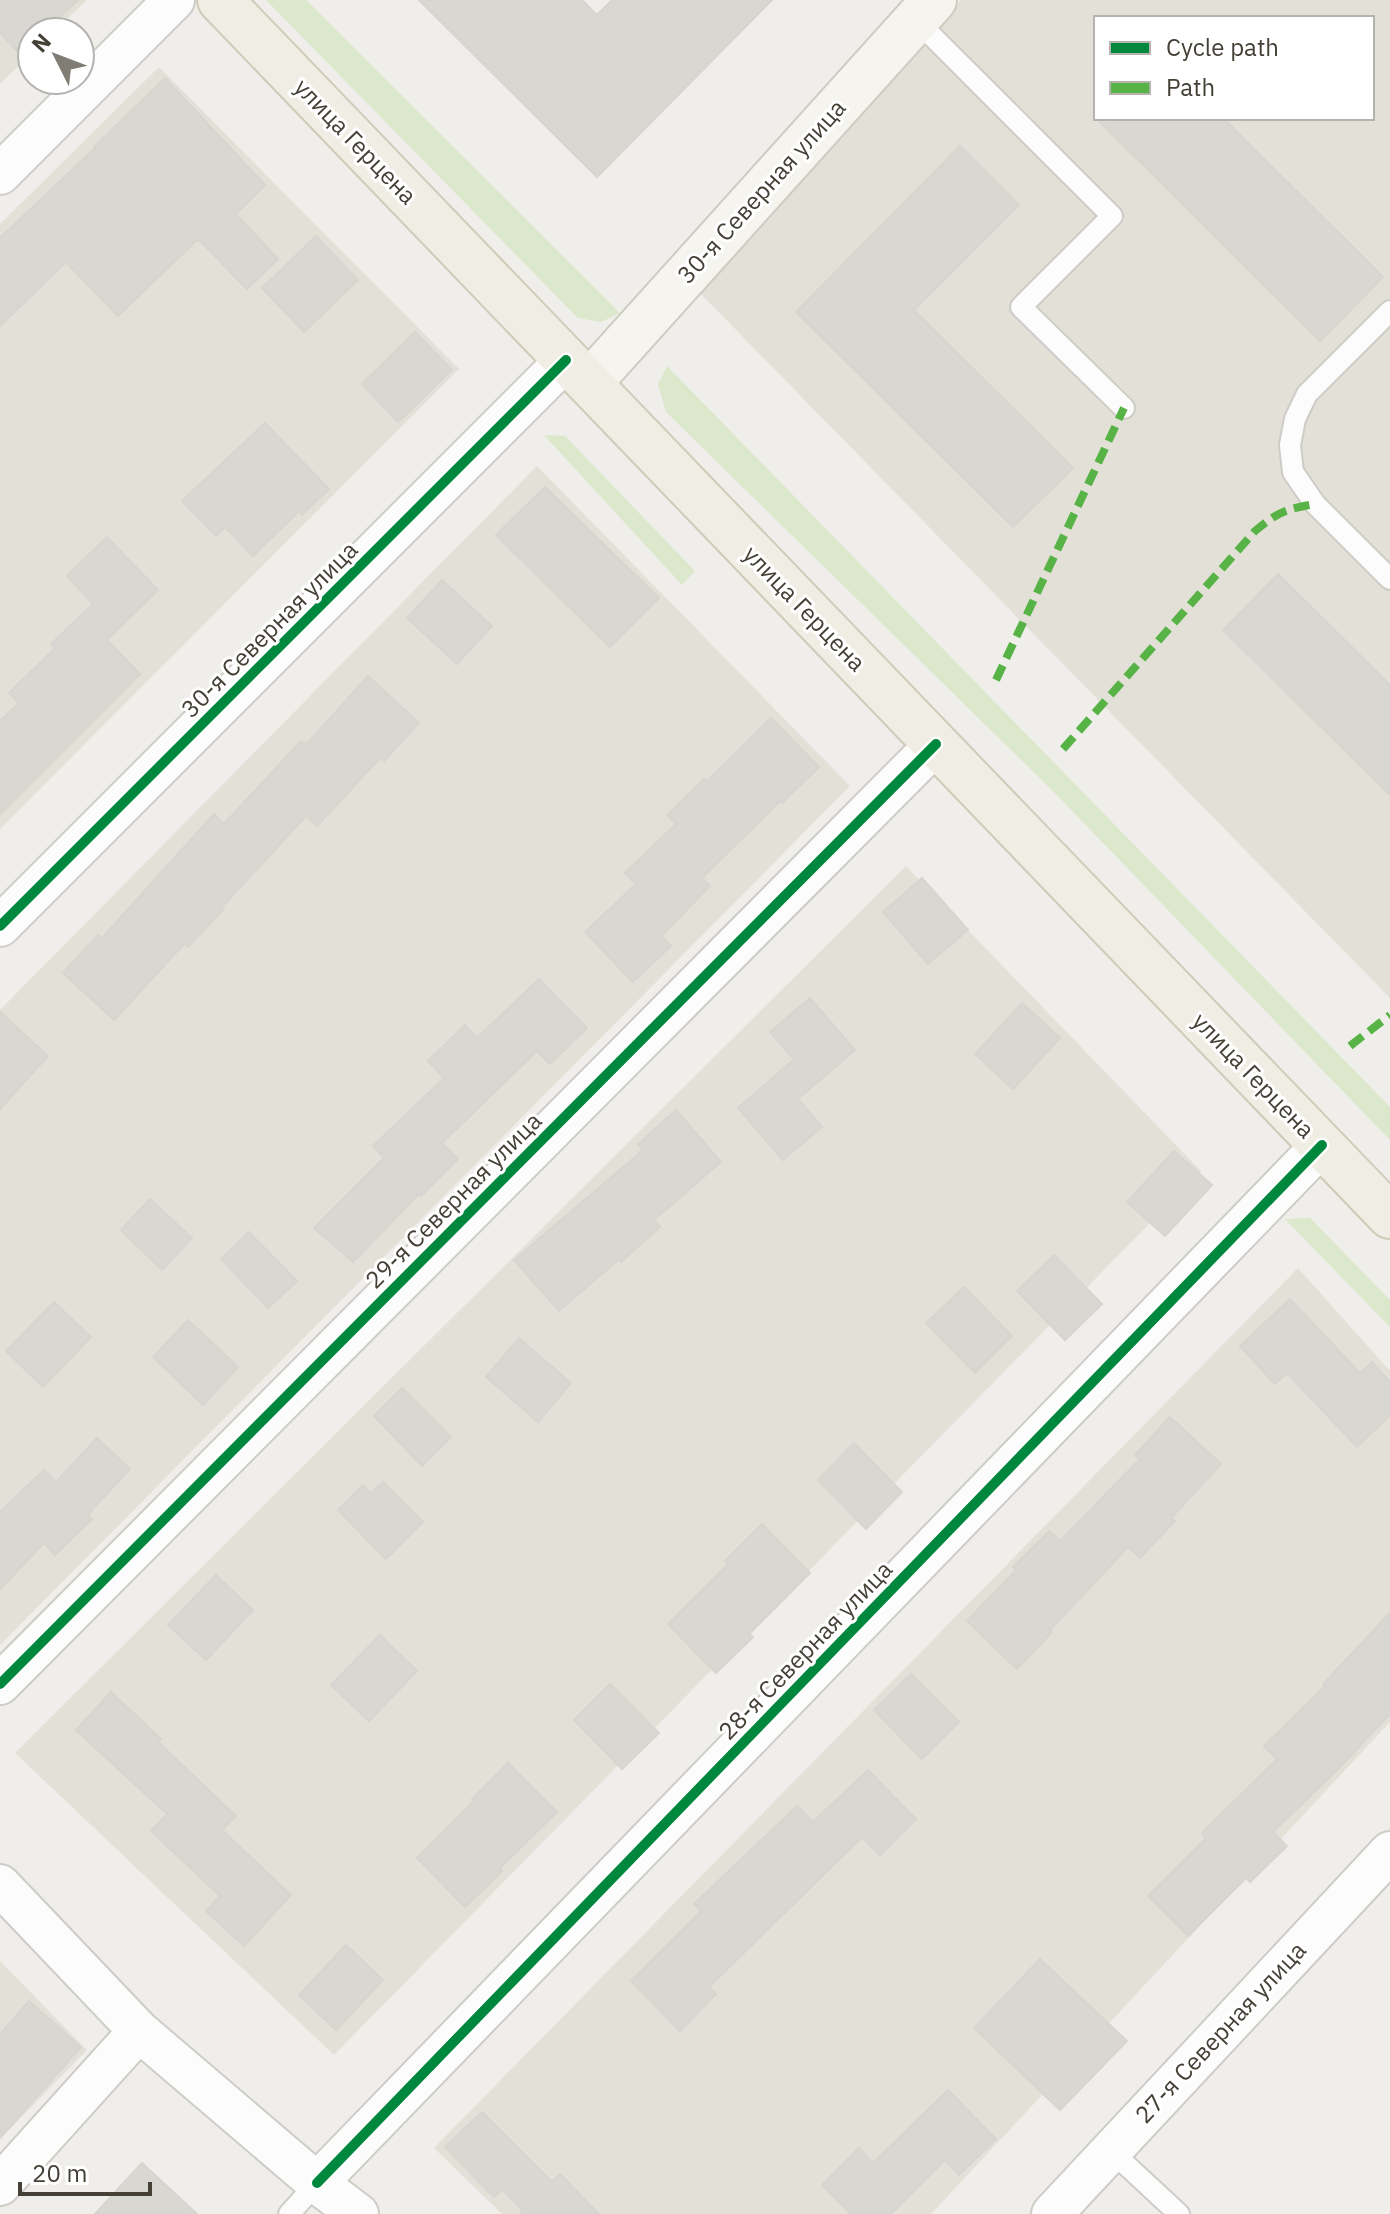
<svg xmlns="http://www.w3.org/2000/svg" width="1390" height="2214" font-family="'IBM Plex Sans',sans-serif">
	<style>
		.residential { fill: #e3e0d7; fill-rule: evenodd }
		.green { fill: #dbe8cb }
		.building { fill: #d9d7d2; stroke: #d7d5d0; stroke-width: 2 }
		.lines { fill: none; stroke-linecap: round; stroke-linejoin: round }
		.lane-casing { stroke: #cdccc7; stroke-width: 24 }
		.street-casing { stroke: #cdccc7; stroke-width: 44 }
		.secondary-casing { stroke: #cecbc1; stroke-width: 48 }
		.primary-casing { stroke: #d0cab8; stroke-width: 48 }
		.lane { stroke: #fdfcfc; stroke-width: 20 }
		.street { stroke: #fdfcfc; stroke-width: 40 }
		.secondary { stroke: #f5f4ef; stroke-width: 44 }
		.primary { stroke: #f0ede4; stroke-width: 44 }
		.quiet { stroke: #57b346; stroke-width: 8; stroke-dasharray: 16 8; stroke-linecap: butt }
		.cycleway-casing { stroke: #fff; stroke-width: 15 }
		.cycleway { stroke: #00873e; stroke-width: 10 }
		.labels { text-anchor: middle; dominant-baseline: central; stroke-width: 6; stroke-linejoin: round; paint-order: stroke }
		.street-label { font-size: 24px; fill: #444036; stroke: #fff }
	</style>
	<rect width="100%" height="100%" fill="#efeeea"/>
	<path class="residential" d="M0 0H87L53 32H32V53L0 84Z
		M961 0H1390V998L696 289ZM1096 18H1372V118H1096Z
		M159 67 459 369 0 829V224Z
		M537 466 850 786 0 1645V1010Z
		M906 866 1201 1171 334 2055 15 1753Z
		M1298 1268 1390 1371V1722L931 2214H502L434 2148Z
		M0 1961 87 2050 0 2139Z"/>
	<path class="green" d="M266 0H306L620 313 601 322 578 318Z
		M667 366 1390 1107V1140L1051 789 666 412 658 384Z
		M544 435 565 436 695 571 682 585Z
		M1310 1218 1390 1300V1327L1285 1219Z"/>
	<path class="building" d="M0 0H78L44 32H32V43L20 54 0 33Z
		M419 0H582L597 15 612 0H772L597 177Z
		M165 78 265 185 236 214 278 259 247 289 198 239 118 316 66 262 0 326V238L95 148 94 147Z
		M1096 118H1223L1383 277 1320 341Z
		M960 146 1019 205 914 310 1073 468 1013 527 796 312Z
		M316 236 358 280 304 332 262 288Z
		M415 332 452 370 398 422 362 384Z
		M265 423 329 489 302 515 299 511 253 556 225 527 216 536 182 501Z
		M545 487 659 598 610 647 496 535Z
		M107 537 158 590 107 640 140 674 0 814V721L19 703 9 693 55 648 51 644 93 604 67 576Z
		M1278 574 1390 685V795L1223 630Z
		M442 580 492 626 457 664 407 618Z
		M368 676 419 723 384 761 380 758 317 826 306 816 221 908 223 910 188 947 184 944 114 1020 63 973 98 935 102 938 214 814 224 824 301 741 306 745Z
		M771 718 819 767 782 803 780 801 702 878 710 886 661 936 671 946 633 982 585 932 636 884 625 873 676 824 667 815 704 779 707 781Z
		M922 878 968 930 928 964 883 912Z
		M539 979 587 1028 550 1064 537 1051 442 1143 458 1159 421 1196 419 1194 353 1262 314 1228 384 1158 373 1146 444 1078 428 1061 465 1025 477 1038Z
		M810 998 855 1050 798 1099 822 1127 783 1160 738 1108 794 1059 770 1032Z
		M1022 1003 1060 1038 1013 1089 975 1054Z
		M0 1012 48 1056 0 1109Z
		M676 1110 721 1162 654 1220 660 1227 621 1262 619 1259 559 1311 514 1260 643 1150 638 1144Z
		M1174 1151 1212 1185 1165 1236 1127 1202Z
		M150 1199 192 1238 162 1270 121 1230Z
		M249 1232 297 1281 268 1308 221 1259Z
		M1054 1255 1102 1304 1065 1340 1017 1291Z
		M964 1287 1012 1336 975 1373 926 1323Z
		M1290 1299 1360 1373 1372 1362 1390 1382V1415L1357 1447 1287 1373 1275 1384 1240 1346Z
		M54 1302 91 1337 43 1387 6 1351Z
		M188 1320 238 1367 203 1405 153 1357Z
		M519 1338 571 1383 538 1422 486 1377Z
		M402 1388 451 1437 422 1466 374 1416Z
		M1170 1417 1221 1464 1171 1518 1175 1521 1140 1558 1128 1547 1050 1630 1052 1632 1017 1669 967 1621 1016 1570 1013 1567 1049 1531 1060 1541 1140 1459 1135 1455Z
		M97 1438 130 1469 87 1515 92 1519 55 1555 44 1543 0 1589V1512L44 1470 56 1482Z
		M854 1443 902 1492 866 1529 818 1480Z
		M383 1482 423 1522 386 1559 338 1510 363 1485 371 1493Z
		M762 1524 810 1573 749 1634 753 1637 716 1673 668 1624 728 1564 725 1561Z
		M216 1575 253 1610 206 1660 168 1625Z
		M1390 1613V1714L1340 1767 1273 1832 1287 1846 1250 1882 1246 1878 1188 1936 1148 1896 1206 1838 1202 1833 1277 1759 1264 1746 1325 1686 1323 1684Z
		M380 1635 417 1671 369 1721 331 1685Z
		M911 1674 959 1722 922 1759 874 1710Z
		M610 1684 659 1733 622 1769 574 1720Z
		M111 1692 161 1739 158 1742 236 1816 222 1830 291 1895 244 1946 206 1911 220 1896 151 1831 167 1814 76 1730Z
		M508 1763 557 1812 500 1868 502 1871 465 1907 417 1858 474 1801 472 1799Z
		M868 1770 916 1819 880 1855 862 1837 709 1987 716 1994 680 2031 631 1981 701 1911 694 1904 797 1806 813 1822Z
		M346 1945 383 1980 336 2030 299 1995Z
		M1040 1959 1127 2041 1060 2110 974 2028Z
		M29 2001 81 2047 0 2138V2034Z
		M948 2090 996 2139 959 2175 945 2160 891 2214H851L822 2185 859 2148 873 2163Z
		M482 2112 552 2182 560 2174 599 2214H520L523 2211 502 2189 494 2197 445 2147Z
		M142 2163 197 2214H95Z"/>
	<g class="lines">
		<defs>
			<path id="lane" d="M916 20 1112 216 1021 307 1124 408
				M1390 311 1307 394 1295 419 1290 445 1293 472 1315 504 1390 579
				M1110 2150 1179 2214
				M289 2214 317 2183"/>
			<path id="street" d="M0 174 174 0
				M0 926 566 360
				M0 1684 936 744
				M0 1885 139 2031 317 2183 358 2214
				M317 2183 1322 1145
				M0 2185 139 2031
				M1052 2214 1390 1852"/>
			<path id="secondary" d="M589 383 934 0"/>
			<path id="primary" d="M220 0 1390 1216"/>
		</defs>
		<use href="#lane" class="lane-casing"/>
		<use href="#street" class="street-casing"/>
		<use href="#secondary" class="secondary-casing"/>
		<use href="#primary" class="primary-casing"/>
		<use href="#lane" class="lane"/>
		<use href="#street" class="street"/>
		<use href="#secondary" class="secondary"/>
		<use href="#primary" class="primary"/>
		<path class="quiet" d="M996 680 1124 408
			M1063 749 1255 531C1278 512 1285 509 1315 504
			M1350 1046 1390 1015"/>
		<defs>
			<path id="cycleway" d="M0 926 566 360
				M0 1684 936 744
				M317 2183 1322 1145"/>
		</defs>
		<use href="#cycleway" class="cycleway-casing"/>
		<use href="#cycleway" class="cycleway"/>
	</g>
	<g class="labels">
		<g class="street-label">
			<text transform="translate(356 141) rotate(46)">улица Герцена</text>
			<text transform="translate(761 191) rotate(-48)">30-я Северная улица</text>
			<text transform="translate(805 608) rotate(46)">улица Герцена</text>
			<text transform="translate(269 629) rotate(-45)">30-я Северная улица</text>
			<text transform="translate(1254 1075) rotate(46)">улица Герцена</text>
			<text transform="translate(453 1200) rotate(-45)">29-я Северная улица</text>
			<text transform="translate(805 1650) rotate(-46)">28-я Северная улица</text>
			<text transform="translate(1220 2032) rotate(-47)">27-я Северная улица</text>
		</g>
	</g>
	<rect x="1094" y="16" width="280" height="104" fill="#ffffff" stroke="#b4b3af" stroke-width="2"/>
	<rect x="1110" y="42" width="40" height="12" fill="#00873e" stroke="#b4b3af" stroke-width="2"/>
	<text x="1166" y="56" font-size="24" fill="#444036">Cycle path</text>
	<rect x="1110" y="82" width="40" height="12" fill="#57b346" stroke="#b4b3af" stroke-width="2"/>
	<text x="1166" y="96" font-size="24" fill="#444036">Path</text>
	<g transform="translate(56 56) rotate(312)"><circle r="38" fill="#ffffff" stroke="#b4b3af" stroke-width="2"/>
	<path d="M0-6L14 30L0 20L-14 30Z" fill="#807d75"/>
	<text y="-12" font-size="22" font-weight="bold" text-anchor="middle" fill="#444036">N</text>
	</g>
	<path d="M20 2182v12h130v-12" fill="none" stroke="#444036" stroke-width="4"/>
	<text x="32" y="2182" font-size="24" fill="#444036" stroke="#ffffff" stroke-width="6" paint-order="stroke">20 m</text>
</svg>
